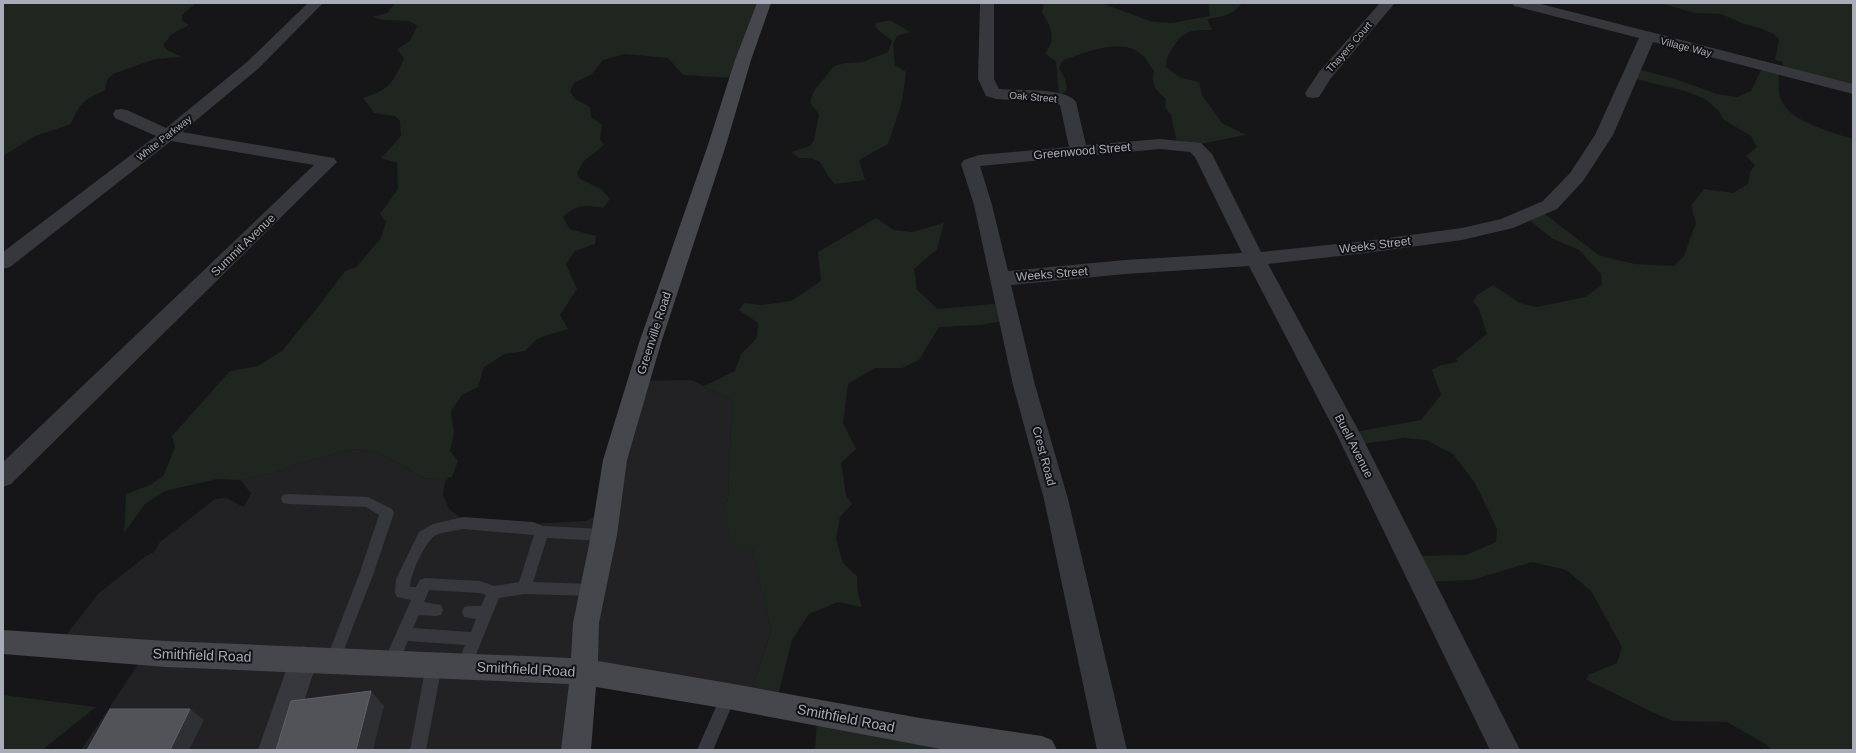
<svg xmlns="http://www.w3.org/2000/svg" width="1856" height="753" font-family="Helvetica,sans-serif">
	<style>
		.built { fill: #222225 }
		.green { fill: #1e261f }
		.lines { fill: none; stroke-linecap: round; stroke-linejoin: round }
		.service { fill: #37383d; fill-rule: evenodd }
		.minor { fill: #37383d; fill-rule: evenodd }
		.secondary { fill: #45474d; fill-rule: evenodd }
		.shaded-wall { fill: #2f3033 }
		.building { fill: #525359; stroke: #5f6168 }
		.labels { text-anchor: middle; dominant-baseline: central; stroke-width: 4; stroke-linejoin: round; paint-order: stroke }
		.far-street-label { font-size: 10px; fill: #a8adb8; stroke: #111113 }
		.street-label { font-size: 12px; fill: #a8adb8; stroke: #111113 }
		.near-street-label { font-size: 14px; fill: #a8adb8; stroke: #111113 }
	</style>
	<rect width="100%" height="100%" fill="#161618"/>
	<path class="built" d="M692 380 732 401 728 499 722 508 752 549 771 631 748 702 595 677 578 750H81L143 657 56 648 99 593 146 556 154 552 160 542 215 499 226 498 244 507 251 493 240 480 285 470 297 464 353 449 378 452 426 479 449 477 445 482 443 494 449 509 461 518 531 524 586 521 600 513 641 381Z"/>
	<path class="green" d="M3 3H196L182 15V21L189 25 172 34 163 45 167 50 182 57 155 59 113 74 107 80 105 90C83 101 81 101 71 124L35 136 3 156Z
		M395 3H764L734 78 683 75 668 58 625 54 603 60 592 74 574 83 570 91 575 99 590 107 591 117 602 125 600 139 604 145 583 162 577 173 580 179 601 189 610 199 603 208C585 205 577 204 563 217L570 229 596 236 595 244 575 251 566 264 577 289 560 315 568 329 544 336 536 340 525 351 505 354 484 367 478 387 462 395 451 411 454 434 450 451 458 461 452 477 426 479 378 452 353 449 297 464 285 470 240 480 217 479 165 491 145 504 124 533 126 494 150 485 164 475 175 447 172 436 230 371 258 366 282 351 321 303 345 271 356 267 381 238 386 222 380 214 398 189 397 163 381 158 401 136 400 121 395 116 374 113 363 98C390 89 392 84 404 59L397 49 410 41 417 26 409 21 384 20 372 17 387 13Z
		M1044 3H1101L1153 22 1172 23 1210 16 1208 3H1242C1234 15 1221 17 1207 19L1212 30C1191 30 1183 30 1172 49 1168 55 1166 59 1166 67L1181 78 1199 82 1202 95 1222 123 1246 135 1185 147H1178L1171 115 1165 107 1166 99C1155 90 1151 85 1154 71 1150 66 1147 60 1143 56 1123 35 1085 53 1063 60L1059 68 1065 79 1067 90 1059 97 1056 62 1045 53C1057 40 1051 25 1042 13Z
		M1660 3H1853V86L1783 68V62L1775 60 1779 40 1774 34 1760 28 1744 24 1721 14 1695 13Z
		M890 20 910 32 897 36 893 44 895 65 906 72 902 102 888 144 859 160 865 180 835 184 828 176 820 162 811 158H799L791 152 810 146 814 141 819 114 810 103 814 91 834 66 846 63 863 62 888 52 892 41 875 27 876 23Z
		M1763 66 1779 69C1779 78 1777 92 1781 100 1789 121 1833 133 1853 139V750H1770L1767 745 1727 722 1673 721 1652 712 1587 680 1588 675 1617 663 1622 647 1591 591 1566 570 1532 562 1472 580 1424 582 1414 556 1466 555 1496 542 1497 529 1475 483 1453 454 1426 440 1404 438 1355 445 1349 433 1421 420 1441 395 1432 370 1441 365 1458 362 1456 359 1487 334 1479 309 1473 301 1477 295 1493 285 1520 303 1537 307 1585 297 1602 285 1601 274 1579 250 1553 239 1529 220 1542 212 1600 256 1635 264 1674 266 1684 256 1696 223 1691 205 1704 189 1733 193 1748 184 1750 172 1755 165 1746 156 1757 147 1751 136 1723 119 1719 111 1705 99 1685 91 1627 77 1630 67 1675 79 1717 94 1737 97 1751 91Z
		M876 218 894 230 912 232 944 223 937 249 914 269 917 290 938 309 1005 303 1009 320 980 325 939 327 919 360 902 368H875L848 384 843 423 856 449 841 463 846 495 852 504 840 517 836 539 843 563 857 576 858 594 862 607 838 602 809 614 792 640 775 707 748 702 771 631 752 549 734 547 722 508 728 499 732 401 704 386 735 371 741 354 757 338 758 323 739 310 744 303 762 305 791 301 821 281 818 252Z
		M3 695 96 707 42 750H3Z
		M817 718 1019 750H815Z"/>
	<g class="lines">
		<path class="service" d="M288 494 368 497 392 509 394 513 373 575 340 660 338 665 333 667 328 665 326 660 359 575 379 515 366 507 288 504 283 503 281 499 283 495Z
			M463 517 533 522 543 526 604 529 609 531 611 535 609 539 604 541 547 538 533 582 592 584 597 586 599 590 597 594 592 596 524 594 499 598 469 672 464 674 459 672 456 667 465 645 408 641 396 668 391 670 386 668 383 663 411 600 397 597 395 593 396 579 419 532 433 524ZM463 529 534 535 519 582 494 586 480 581 425 578 420 580 416 587H410C410 575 425 541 436 535 443 532 454 531 463 529ZM429 590 480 593 486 595 481 606H469L464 607 462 612 464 617 476 619 471 632 413 628 419 615 436 616 441 615 443 610 441 605 424 602Z
			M434 658 439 660 442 665 426 750H410L426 665 429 660Z
			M728 689 733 691 736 696 713 750H697L723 691Z"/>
		<path class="minor" d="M308 3H323L259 68 182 132 328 157 334 158 337 162 11 484 3 487V462L314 165 171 141 10 267 3 269V252L156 136 115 118 113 114 115 110 121 109 127 110 166 128 247 62Z
			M980 3H994V79L999 89C1017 91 1066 87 1076 102L1086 145 1160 139 1201 143 1212 154 1261 252 1366 241 1462 228 1501 219 1543 201 1570 173 1595 135 1639 38 1514 6 1512 3H1537L1853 84V94L1653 42 1613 135 1583 181 1557 209 1513 228 1462 240 1366 253 1268 264 1361 435 1520 750H1490L1337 435 1249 266 1125 274 1011 285 1035 385 1068 499 1127 750H1097L1044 499 1013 385 974 205 961 164 964 160 979 155 1069 147 1060 105 1052 102 996 99 986 96 978 79ZM1160 149 1190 152 1195 157 1242 253 1125 260 1008 271 992 205 980 166Z
			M1380 3H1395L1331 78 1319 97 1313 98 1307 97 1305 93 1319 72Z
			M304 646 314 650 318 659 288 750H258L290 659 294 650Z"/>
		<path class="secondary" d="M757 3H771L751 60 726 145 661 343 627 460 617 535 599 623 598 661 728 683 920 718 1042 736 1052 740 1057 750H946L728 709 596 687 591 750H561L569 684 166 667 3 654V630L166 641 571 658 573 623 591 535 603 460 639 343 708 145 735 60Z"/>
	</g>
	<path class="shaded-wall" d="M371 691 384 706 373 750H356Z
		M190 709 204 720 189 750H170Z"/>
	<path class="building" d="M371 691 356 750H276L291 701Z
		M110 709H190L170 750H87Z"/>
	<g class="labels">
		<g class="far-street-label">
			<text transform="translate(1349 47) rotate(-49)">Thayers Court</text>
			<text transform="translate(1686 47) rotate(14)">Village Way</text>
			<text transform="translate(1033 97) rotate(5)">Oak Street</text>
			<text transform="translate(164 138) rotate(-38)">White Parkway</text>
		</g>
		<g class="street-label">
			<text transform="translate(1082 151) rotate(-5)">Greenwood Street</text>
			<text transform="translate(243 245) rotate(-44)">Summit Avenue</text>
			<text transform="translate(1375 245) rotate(-7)">Weeks Street</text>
			<text transform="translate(1052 274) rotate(-5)">Weeks Street</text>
			<text transform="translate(654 333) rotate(-72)">Greenville Road</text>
			<text transform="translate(1354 446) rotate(63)">Buell Avenue</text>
			<text transform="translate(1044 456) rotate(75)">Crest Road</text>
		</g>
		<g class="near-street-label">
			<text transform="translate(202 655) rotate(2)">Smithfield Road</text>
			<text transform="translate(526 669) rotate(3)">Smithfield Road</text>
			<text transform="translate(846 718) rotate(11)">Smithfield Road</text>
		</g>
	</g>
	<rect width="1856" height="753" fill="none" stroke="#a8adb8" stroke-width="8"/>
</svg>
